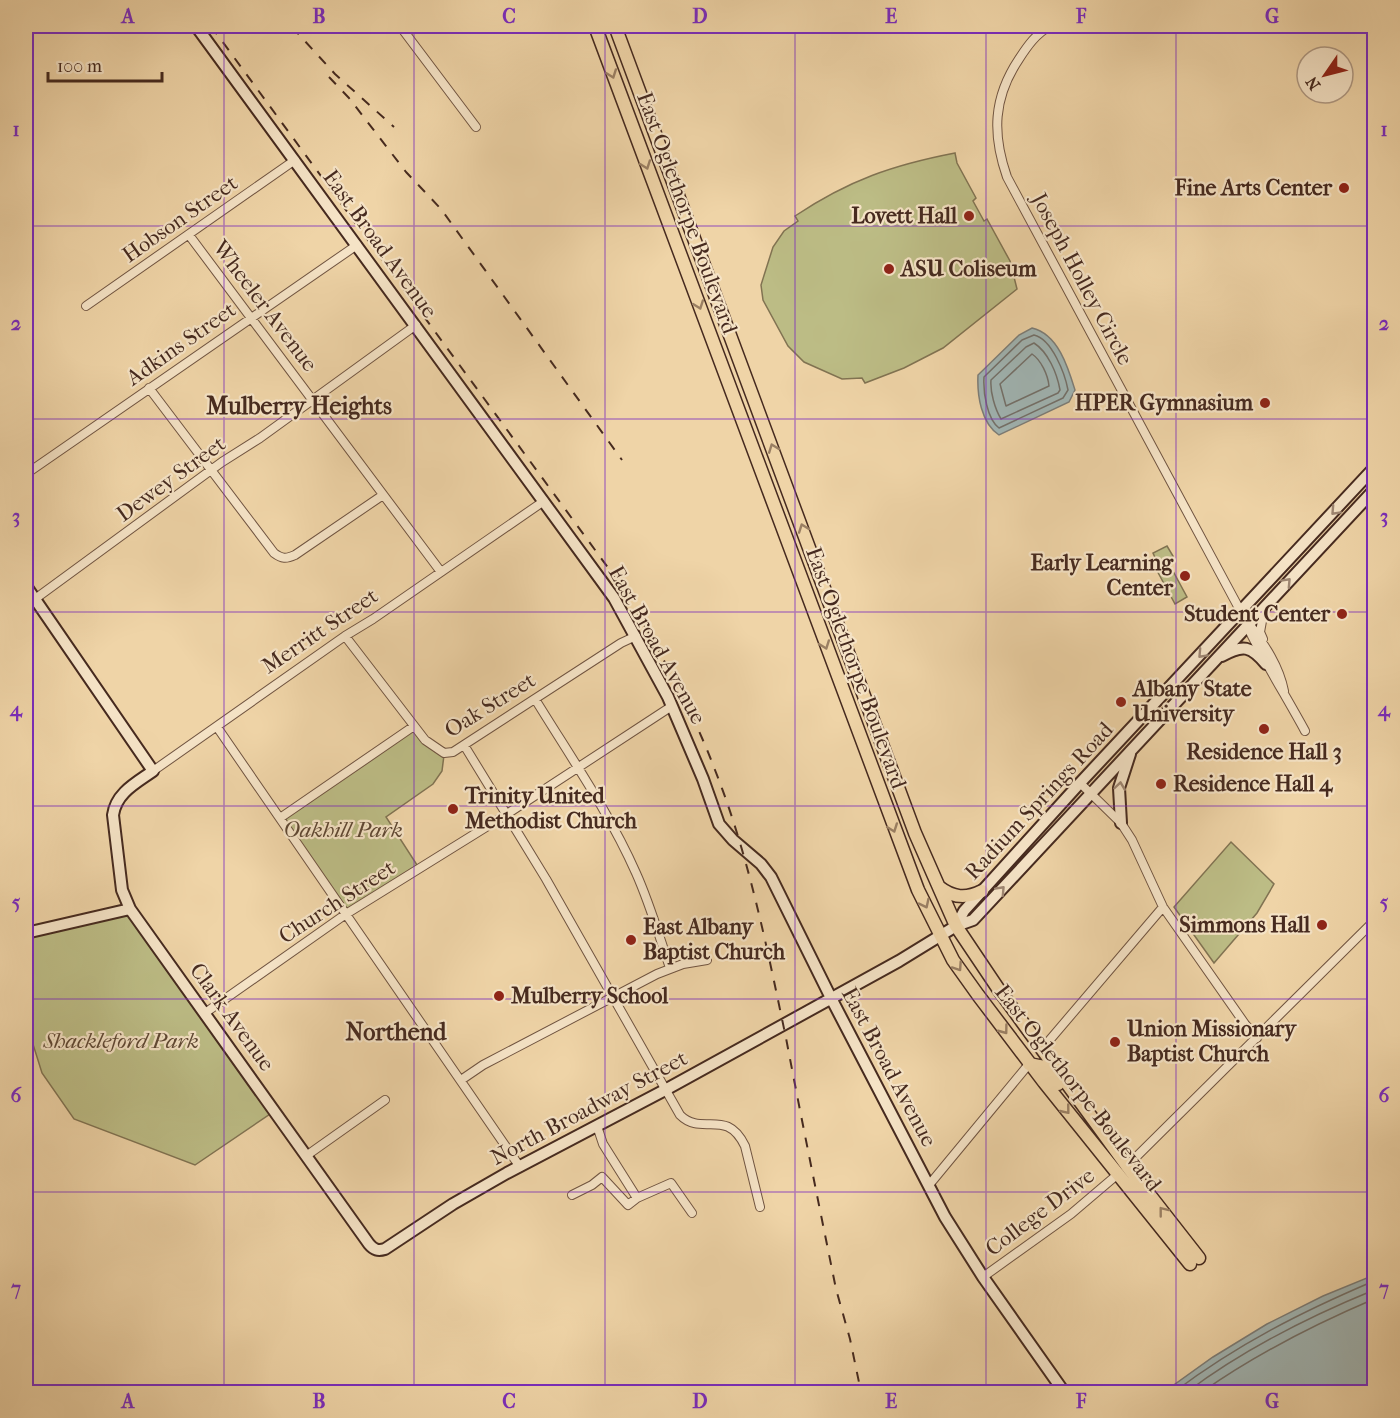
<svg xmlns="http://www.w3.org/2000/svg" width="1400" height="1418" font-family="'IM FELL French Canon',serif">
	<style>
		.green { fill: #bcbc85; stroke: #817352; stroke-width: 1.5 }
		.water { fill: #a0b5b4; stroke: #7c7d78; stroke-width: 1.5 }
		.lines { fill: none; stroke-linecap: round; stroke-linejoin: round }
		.shore { stroke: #73706a; stroke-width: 1.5 }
		.street-casing { stroke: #705441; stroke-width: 10 }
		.secondary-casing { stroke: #462a1f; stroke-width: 14 }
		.primary-casing { stroke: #462a1f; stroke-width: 15 }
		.street { stroke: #f5e3c6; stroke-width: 8 }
		.secondary { stroke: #f5e3c6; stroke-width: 10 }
		.primary { stroke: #efd4a7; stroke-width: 12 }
		.rail { stroke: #462a1f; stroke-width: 2; stroke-dasharray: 10 10; stroke-linecap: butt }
		.oneway { stroke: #9a7f63 }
		.oneway2 { stroke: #9e8672 }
		.grid { fill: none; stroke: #7b2cbf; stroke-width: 1.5; stroke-opacity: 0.55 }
		.poi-dot { fill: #8f2418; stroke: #f5e3c6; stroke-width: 2 }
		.labels { text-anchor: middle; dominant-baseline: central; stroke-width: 4.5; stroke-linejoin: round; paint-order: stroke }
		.poi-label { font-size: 22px; font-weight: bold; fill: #462a1f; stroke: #f5e3c6; text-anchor: start }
		.street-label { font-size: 22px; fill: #462a1f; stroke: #f5e3c6 }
		.park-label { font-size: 22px; font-style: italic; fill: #5e4733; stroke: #f5e3c6 }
		.neighbourhood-label { font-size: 24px; font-weight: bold; fill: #462a1f; stroke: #f5e3c6 }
		.neatline { fill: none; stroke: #7b2cbf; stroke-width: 2 }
		.grid-label { font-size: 20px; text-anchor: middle; font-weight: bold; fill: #7b2cbf }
	</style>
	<rect width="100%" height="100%" fill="#efd4a7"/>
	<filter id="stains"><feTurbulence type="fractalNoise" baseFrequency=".00333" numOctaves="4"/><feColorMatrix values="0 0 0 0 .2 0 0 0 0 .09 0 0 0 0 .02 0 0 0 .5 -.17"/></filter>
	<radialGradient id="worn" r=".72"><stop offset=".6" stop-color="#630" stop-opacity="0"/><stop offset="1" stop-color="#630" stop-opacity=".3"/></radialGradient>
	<path class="green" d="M955 153 957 163 976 198 973 201 984 221 987 219 1010 261 1017 289 943 348 904 368 865 383 862 378 842 379 804 362 788 346 763 300 761 285 773 247 784 231 798 221 795 216C849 180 893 165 955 153Z
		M1167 546 1173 556 1167 560 1187 597 1175 604 1155 567 1158 564 1153 553Z
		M413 729C422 741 430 749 444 755L442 771 433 784 386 817 419 868 346 913 281 818Z
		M1231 842 1274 884 1257 913 1214 963 1174 907Z
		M129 910 273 1112 195 1165 74 1119 42 1073 26 1022V935Z"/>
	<path class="water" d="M1032 328C1058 334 1068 367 1075 390L1069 402 999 435C981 423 977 395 978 375L1019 335Z
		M1374 1275V1392H1164L1213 1357 1267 1324 1323 1296Z"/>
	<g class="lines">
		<path class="shore" d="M1034 335C1052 339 1065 374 1068 390L1063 398 999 428C987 419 983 392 984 377L1022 340Z
			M1034 343C1048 352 1057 373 1060 390L1058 393 1001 419C995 409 990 392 991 380L1026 347Z
			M1032 354C1041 360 1048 375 1049 386L1006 406 1000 384Z
			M1174 1392C1238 1344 1301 1312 1374 1281
			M1187 1392C1244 1349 1308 1317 1374 1290
			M1202 1392C1256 1354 1313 1325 1374 1299"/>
		<defs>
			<path id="street" d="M400 26 476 127
				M1050 26C1036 34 1028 45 1019 59 993 98 992 134 1007 177L1241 612C1258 637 1278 660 1284 691
				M189 235 441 572
				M86 306 295 160
				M149 388 274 553C282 559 286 559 295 555L383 495
				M26 474 357 245
				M35 599 222 462 260 438 416 325
				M1250 632C1267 666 1287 698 1305 731
				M345 636 425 740 444 753 453 752 621 643 636 636
				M1263 639 1260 632 1264 610
				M535 699C570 756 609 812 636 873 650 904 659 936 670 968
				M217 727 520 1167
				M464 745 546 879 680 1115C702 1137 726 1107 745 1146L760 1207
				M153 771 345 636 373 619 544 501
				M1080 783 1121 823 1132 840 1163 907 1245 1024 1257 1038
				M280 818 414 726
				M205 1013 346 914 507 814 672 706
				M1042 1049 1163 907
				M461 1080 483 1065 657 974 683 964 707 960
				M597 1126 603 1144 637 1198
				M306 1156 385 1100
				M1127 1166 1374 921
				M929 1185 1029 1064
				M572 1195 592 1185 602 1177 628 1205 637 1198 671 1183 692 1213
				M983 1277 1071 1214 1118 1174"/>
			<path id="secondary" d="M196 26 614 598 668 697 703 779 719 824 733 840 761 864 771 877 831 998 945 1217 983 1277 1064 1392
				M26 586 153 771C136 783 116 793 113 815L122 890 130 909 369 1244C374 1250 378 1251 385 1249L453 1204 507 1173 665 1090 899 961 956 926 973 920 1374 490
				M1222 656C1243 644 1251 646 1266 664
				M1121 823 1119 788 1130 754
				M956 926 964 911 1080 783 1374 468
				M26 933 130 909"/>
			<path id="primary" d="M595 26 918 890 953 960 978 995 1044 1082 1190 1264
				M615 26 915 833 956 926 999 990 1127 1166 1199 1258
				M939 887C953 898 966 899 982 891
				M1029 1064 1044 1067 1058 1084"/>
		</defs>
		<use href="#street" class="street-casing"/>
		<use href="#secondary" class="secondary-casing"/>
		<use href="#primary" class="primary-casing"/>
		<use href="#street" class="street"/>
		<use href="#secondary" class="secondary"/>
		<use href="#primary" class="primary"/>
		<path class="rail" d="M211 26 620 584C656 644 690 704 715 770 749 856 767 948 786 1038 802 1122 819 1205 836 1289L850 1339 861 1392
			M292 27 335 74 394 127
			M329 77 349 98 406 172 441 209 622 460"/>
	</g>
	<defs><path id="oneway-chevron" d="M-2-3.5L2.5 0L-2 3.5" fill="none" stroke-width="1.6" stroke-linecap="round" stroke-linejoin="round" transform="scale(1.5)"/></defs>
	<g class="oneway">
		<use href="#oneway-chevron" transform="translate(612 74) rotate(70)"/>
		<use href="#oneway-chevron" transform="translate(646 165) rotate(70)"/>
		<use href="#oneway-chevron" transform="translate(699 305) rotate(70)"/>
		<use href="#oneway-chevron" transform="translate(773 448) rotate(-111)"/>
		<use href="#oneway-chevron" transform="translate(803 528) rotate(-110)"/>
		<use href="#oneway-chevron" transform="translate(825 645) rotate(70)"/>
		<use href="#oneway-chevron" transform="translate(893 828) rotate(70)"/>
		<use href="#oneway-chevron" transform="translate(925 904) rotate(64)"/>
		<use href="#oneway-chevron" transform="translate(958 967) rotate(56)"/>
		<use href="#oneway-chevron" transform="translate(1004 1030) rotate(53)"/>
		<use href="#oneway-chevron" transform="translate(1066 1110) rotate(51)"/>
		<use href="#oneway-chevron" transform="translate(1163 1211) rotate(-128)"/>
	</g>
	<g class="oneway2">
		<use href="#oneway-chevron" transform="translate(1335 511) rotate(133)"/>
		<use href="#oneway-chevron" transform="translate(1287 582) rotate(-47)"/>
		<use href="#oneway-chevron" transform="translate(1202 654) rotate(133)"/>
		<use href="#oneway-chevron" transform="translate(1120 786) rotate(-82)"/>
		<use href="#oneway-chevron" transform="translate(1001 890) rotate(-47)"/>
	</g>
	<path class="grid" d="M224 26V1392M414 26V1392M605 26V1392M795 26V1392M986 26V1392M1176 26V1392M26 226H1374M26 419H1374M26 612H1374M26 806H1374M26 999H1374M26 1192H1374"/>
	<g class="poi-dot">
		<circle cx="1344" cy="188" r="6"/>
		<circle cx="969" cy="216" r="6"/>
		<circle cx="889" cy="269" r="6"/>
		<circle cx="1265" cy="403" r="6"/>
		<circle cx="1185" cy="576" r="6"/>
		<circle cx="1342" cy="614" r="6"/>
		<circle cx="1121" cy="702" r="6"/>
		<circle cx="1264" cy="729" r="6"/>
		<circle cx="1161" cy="784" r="6"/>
		<circle cx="453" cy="809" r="6"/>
		<circle cx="1322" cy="925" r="6"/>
		<circle cx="631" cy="940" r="6"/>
		<circle cx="499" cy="996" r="6"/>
		<circle cx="1115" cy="1042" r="6"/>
	</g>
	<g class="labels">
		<g class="poi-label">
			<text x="1332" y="188" text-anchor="end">Fine Arts Center</text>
			<text x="957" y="216" text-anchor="end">Lovett Hall</text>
			<text x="901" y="269">ASU Coliseum</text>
			<text x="1253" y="403" text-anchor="end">HPER Gymnasium</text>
			<text x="1173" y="563" text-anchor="end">Early Learning<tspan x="1173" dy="25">Center</tspan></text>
			<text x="1330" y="614" text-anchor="end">Student Center</text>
			<text x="1133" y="689">Albany State<tspan x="1133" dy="25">University</tspan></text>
			<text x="1264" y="752" text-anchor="middle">Residence Hall 3</text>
			<text x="1173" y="784">Residence Hall 4</text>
			<text x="465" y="796">Trinity United<tspan x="465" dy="25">Methodist Church</tspan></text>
			<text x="1310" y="925" text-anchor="end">Simmons Hall</text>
			<text x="643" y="927">East Albany<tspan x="643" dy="25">Baptist Church</tspan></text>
			<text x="511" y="996">Mulberry School</text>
			<text x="1127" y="1029">Union Missionary<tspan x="1127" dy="25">Baptist Church</tspan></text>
		</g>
		<g class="street-label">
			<text transform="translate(687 213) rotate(70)">East Oglethorpe Boulevard</text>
			<text transform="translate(180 219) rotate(-35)">Hobson Street</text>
			<text transform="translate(380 244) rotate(54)">East Broad Avenue</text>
			<text transform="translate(1082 279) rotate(62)">Joseph Holley Circle</text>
			<text transform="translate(265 306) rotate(53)">Wheeler Avenue</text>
			<text transform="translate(181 344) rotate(-35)">Adkins Street</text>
			<text transform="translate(171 479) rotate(-36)">Dewey Street</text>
			<text transform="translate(320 631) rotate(-34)">Merritt Street</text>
			<text transform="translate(657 645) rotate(61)">East Broad Avenue</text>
			<text transform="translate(856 668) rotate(70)">East Oglethorpe Boulevard</text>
			<text transform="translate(490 705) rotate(-32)">Oak Street</text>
			<text transform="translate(1039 801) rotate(-47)">Radium Springs Road</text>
			<text transform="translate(337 902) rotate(-33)">Church Street</text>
			<text transform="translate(232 1017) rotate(54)">Clark Avenue</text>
			<text transform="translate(889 1067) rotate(62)">East Broad Avenue</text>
			<text transform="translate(1078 1088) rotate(52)">East Oglethorpe Boulevard</text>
			<text transform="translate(589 1108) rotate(-28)">North Broadway Street</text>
			<text transform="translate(1040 1212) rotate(-37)">College Drive</text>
		</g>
		<g class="park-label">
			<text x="343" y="830">Oakhill Park</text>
			<text x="121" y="1041">Shackleford Park</text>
		</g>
		<g class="neighbourhood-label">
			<text x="299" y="406">Mulberry Heights</text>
			<text x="396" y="1032">Northend</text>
		</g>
	</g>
	<rect width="1400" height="1418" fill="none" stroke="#efd4a7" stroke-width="66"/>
	<g transform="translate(1325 75) rotate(235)"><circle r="28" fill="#f5e3c6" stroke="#af9983" stroke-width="1.5"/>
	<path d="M0-4.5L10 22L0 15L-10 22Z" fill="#8f2418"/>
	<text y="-9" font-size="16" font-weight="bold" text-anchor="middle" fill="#462a1f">N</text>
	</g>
	<path d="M48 72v9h114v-9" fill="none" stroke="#462a1f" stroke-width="3"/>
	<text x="57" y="72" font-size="18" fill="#462a1f" stroke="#f5e3c6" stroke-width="4.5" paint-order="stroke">100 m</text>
	<rect x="33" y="33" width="1334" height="1352" class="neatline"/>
	<g class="grid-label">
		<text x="128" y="23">A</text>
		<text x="319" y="23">B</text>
		<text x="509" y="23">C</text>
		<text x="700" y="23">D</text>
		<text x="891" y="23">E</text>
		<text x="1081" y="23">F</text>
		<text x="1272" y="23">G</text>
		<text x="16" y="136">1</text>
		<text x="1384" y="136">1</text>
		<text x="16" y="330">2</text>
		<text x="1384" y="330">2</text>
		<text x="16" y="523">3</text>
		<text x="1384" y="523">3</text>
		<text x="16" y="716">4</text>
		<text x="1384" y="716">4</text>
		<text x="16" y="909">5</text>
		<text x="1384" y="909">5</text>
		<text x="16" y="1102">6</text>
		<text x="1384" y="1102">6</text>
		<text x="16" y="1295">7</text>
		<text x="1384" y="1295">7</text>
		<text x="128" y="1408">A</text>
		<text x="319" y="1408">B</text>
		<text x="509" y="1408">C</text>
		<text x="700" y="1408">D</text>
		<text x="891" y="1408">E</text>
		<text x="1081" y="1408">F</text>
		<text x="1272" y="1408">G</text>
	</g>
	<rect width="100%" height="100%" filter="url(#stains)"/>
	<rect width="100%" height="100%" fill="url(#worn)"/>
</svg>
